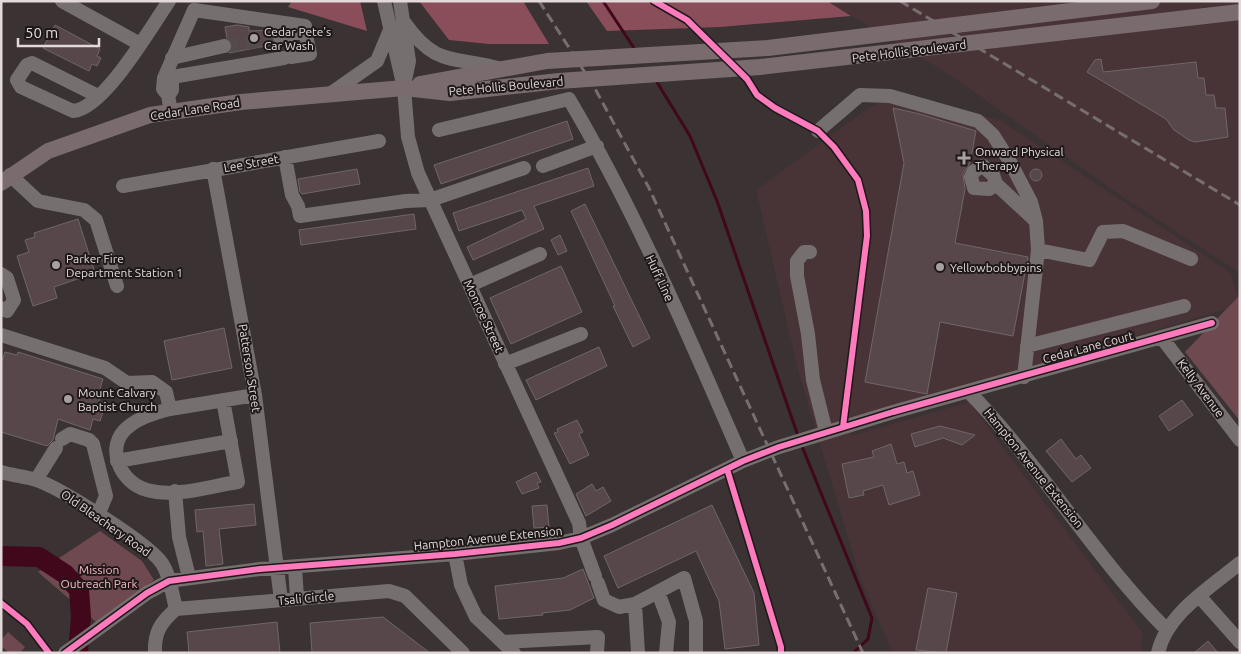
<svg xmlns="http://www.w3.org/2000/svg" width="1241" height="654" font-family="Ubuntu,sans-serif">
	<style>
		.built { fill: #483436 }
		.green { fill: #6f4950 }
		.forest { fill: #894e5a }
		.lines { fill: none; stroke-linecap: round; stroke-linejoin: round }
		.stream { stroke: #40081a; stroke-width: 3 }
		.river { stroke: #40081a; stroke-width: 20 }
		.building { fill: #57464a; stroke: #6e6768 }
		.minor-tunnel { stroke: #534b4c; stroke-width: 14; stroke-dasharray: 14 7; stroke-linecap: butt }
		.minor { stroke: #766f70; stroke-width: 14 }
		.major { stroke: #7a6b6e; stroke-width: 16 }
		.rail { stroke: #766e6f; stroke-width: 3; stroke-dasharray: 10 5; stroke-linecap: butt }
		.cycleway-casing { stroke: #1f1819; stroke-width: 9 }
		.cycleway { stroke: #fd7abc; stroke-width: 6 }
		.poi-dot { fill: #a89fa0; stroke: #1f1819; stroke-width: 2 }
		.labels { text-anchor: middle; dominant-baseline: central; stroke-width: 4; stroke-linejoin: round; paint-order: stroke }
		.poi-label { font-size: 12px; fill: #e3d9da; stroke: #1f1819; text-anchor: start }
		.street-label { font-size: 12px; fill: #e3d9da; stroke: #1f1819 }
		.park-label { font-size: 12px; fill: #f9bbc6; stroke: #1f1819 }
	</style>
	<rect width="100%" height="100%" fill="#3a3233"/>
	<path class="built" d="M827 1H1240V273L1127 200 950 75Z
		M897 96 1000 120 1231 273 1240 305 853 420 851 436 969 402 1142 632 1141 653H893L861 581 798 370 756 190 870 107Z"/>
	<path class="green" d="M1240 295V421L1185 352Z
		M100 531 142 561 154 580 96 622 38 572Z
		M8 632 25 647 20 653H9L1 646V640Z"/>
	<path class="forest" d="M292 1H360L367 31 288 7Z
		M419 1H523L549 44H489L449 40Z
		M586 1H827L851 16 720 27 607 31Z"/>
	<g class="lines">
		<path class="stream" d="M603 1 636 51
			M655 79 690 136 717 201 798 436
			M801 444 872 618 868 639 853 653"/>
		<path class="river" d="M1 556 39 557 65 574 79 590 81 617 78 653"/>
	</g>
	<path class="building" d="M55 25 100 49 97 56 101 58 97 66 92 64 89 71 43 48Z
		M237 25 249 27V31L272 30V40L276 44 229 53 233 45 227 38 225 27Z
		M1101 59 1103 72 1196 62 1198 78H1204L1206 95H1214L1216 108H1225L1228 137 1195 142 1189 140 1174 130 1166 119 1087 72 1095 60Z
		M893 108 920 114 976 131 970 163 963 174 965 189 955 243 1028 257 1013 336 940 322 927 394 865 382 904 163Z
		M567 121 573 139 441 184 434 165Z
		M588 168 594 186 534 206 544 229 473 260 467 247 526 219 522 210 459 231 453 213Z
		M1030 175a6 6 0 1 1 12 0a6 6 0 1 1-12 0Z
		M357 169 360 184 302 194 300 192 298 179Z
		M585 204 650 338 633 347 613 306H615L571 211Z
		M414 214 416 229 301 245 299 230Z
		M78 219 95 273 54 287 57 298 33 306 17 256 29 252 25 240 35 237 34 233Z
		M560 235 567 251 558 255 551 240Z
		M561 266 582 312 511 344 490 298Z
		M224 328 232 368 172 380 164 341Z
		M599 347 607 366 536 400 526 380Z
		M5 352 17 355 18 352 103 379 100 389 103 391 99 401 106 403 100 421 93 419 90 430 58 419 53 440 47 446 1 432V364Z
		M1182 400 1193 415 1169 431 1159 416Z
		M577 420 583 432 579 434 589 455 570 464 554 433 558 432 557 429Z
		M940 426 975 435 962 445 943 438 915 447 911 434Z
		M1061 439 1076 459 1081 455 1091 468 1072 482 1046 451Z
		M891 444 897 464 904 462 907 473 913 471 920 495 889 505 883 485 863 491 864 495 849 498 842 464 874 457 872 451Z
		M536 472 541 482 537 483 539 488 522 494 516 482Z
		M592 484 596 491 603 487 611 501 586 516 576 494Z
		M254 504 256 525 219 529 223 564 206 566 203 531 197 532 195 510Z
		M547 505 549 527 534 528 532 506Z
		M712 505 754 593 759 645 725 649 719 601 696 551 618 588 604 556Z
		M583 569 594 598 570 610 542 613 543 615 499 619 495 586 563 578Z
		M928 588 957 593 946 653 916 650Z
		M383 617 430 653H312L310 623Z
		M277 622 280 653H189L187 632Z
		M1208 641 1218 653H1194Z"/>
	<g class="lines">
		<path class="minor-tunnel" d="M224 46 280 37"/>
		<path class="minor" d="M62 1 140 44
			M384 1 404 88 408 137 418 173 579 523 581 538 595 576
			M400 1 409 61 404 85
			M404 22C437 69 454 55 502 69
			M280 37 305 31 310 54 291 57
			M172 58 224 46
			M170 93 172 90V77L284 58
			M330 94 377 61 390 30
			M98 96 32 63 27 65 17 80 21 87 73 111C104 109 151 27 169 1
			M171 112 168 95 163 89 164 78 194 10 305 26V31
			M439 130 569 99C637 214 690 339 743 461
			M818 131 860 95 890 96 978 121 993 135 1009 160 1031 202 1036 221 1038 250 1024 377
			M285 157 292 195 298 206 300 216 406 201 430 200 524 168
			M543 166 597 146
			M213 169 255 395 281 600
			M10 175 38 201 84 210 96 220 117 286
			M996 184 989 189 974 188 971 177 974 171 983 166 993 175 996 184 1036 221
			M123 186 379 141
			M1038 250 1089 260 1103 232 1123 231 1191 259
			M810 252H804L797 261V276L808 334 813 380 826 432
			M1 274 7 278 14 300 7 311 1 308
			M470 285 540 254
			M1 335 105 368 127 383 152 382 166 392 170 409 255 395
			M1162 338 1240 440
			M1027 346 1184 306
			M505 364 581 334
			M969 392C1041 466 1094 557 1167 630
			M170 409C155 413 140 417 128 427 104 446 120 483 147 490 175 498 210 486 238 482L223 400
			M62 439 70 434 89 440 93 444 106 496 98 515
			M117 461 231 441
			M1 472C13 476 27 476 39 481 63 490 146 542 161 562 170 574 172 594 176 609
			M36 480 56 448
			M175 491 179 537 189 577
			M455 554 461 585 476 617 514 653
			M295 567 297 598
			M598 583 604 600 619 607 635 604 684 578 696 621V653
			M658 592 669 622 666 653
			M1200 597 1240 642
			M635 604 638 653
			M503 642 598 637 597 653
			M65 653 147 593 169 581 260 569 455 554 559 543 581 538 612 525 743 461 779 447 893 412 1212 323
			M155 653C154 632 161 622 176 609L389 591 405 596 463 653
			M1158 653C1166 614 1211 587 1240 563"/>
		<path class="major" d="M420 84 547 61 768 48 1152 1
			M1 183 48 151 150 115 241 102 404 88 450 93 559 81 760 67 1240 12"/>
		<path class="rail" d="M539 1 593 85 649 188 863 653
			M900 1 1240 205"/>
		<defs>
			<path id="cycleway" d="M654 1 687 20 747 79 757 95 775 108 818 131 834 147 858 180 866 211 867 236 843 427
				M727 469 781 647V653
				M1 603 27 624 49 653
				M65 653 147 593 169 581 260 569 455 554 559 543 581 538 612 525 743 461 779 447 893 412 1212 323"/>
		</defs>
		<use href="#cycleway" class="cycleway-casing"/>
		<use href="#cycleway" class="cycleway"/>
	</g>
	<g class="poi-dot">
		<circle cx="254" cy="38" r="5"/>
		<path d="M961.5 150.5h5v5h5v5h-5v5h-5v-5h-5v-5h5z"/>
		<circle cx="56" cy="265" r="5"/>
		<circle cx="940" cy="267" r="5"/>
		<circle cx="68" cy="399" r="5"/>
	</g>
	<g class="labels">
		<g class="poi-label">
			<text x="264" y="31">Cedar Pete's<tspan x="264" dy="14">Car Wash</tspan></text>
			<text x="975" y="151">Onward Physical<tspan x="975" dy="14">Therapy</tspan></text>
			<text x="66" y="258">Parker Fire<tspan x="66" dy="14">Department Station 1</tspan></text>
			<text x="950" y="267">Yellowbobbypins</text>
			<text x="78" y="392">Mount Calvary<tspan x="78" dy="14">Baptist Church</tspan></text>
		</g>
		<g class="street-label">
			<text transform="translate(909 51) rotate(-7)">Pete Hollis Boulevard</text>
			<text transform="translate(506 86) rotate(-5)">Pete Hollis Boulevard</text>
			<text transform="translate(195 109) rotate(-9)">Cedar Lane Road</text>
			<text transform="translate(251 163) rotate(-10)">Lee Street</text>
			<text transform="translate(660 278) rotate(65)">Huff Line</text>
			<text transform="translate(484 316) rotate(65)">Monroe Street</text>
			<text transform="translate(1088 347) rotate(-15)">Cedar Lane Court</text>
			<text transform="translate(250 368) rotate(81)">Patterson Street</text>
			<text transform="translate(1201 388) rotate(53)">Kelly Avenue</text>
			<text transform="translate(1034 468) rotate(51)">Hampton Avenue Extension</text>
			<text transform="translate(106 523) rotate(35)">Old Bleachery Road</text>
			<text transform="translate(488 538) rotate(-6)">Hampton Avenue Extension</text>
			<text transform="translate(306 598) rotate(-5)">Tsali Circle</text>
		</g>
		<g class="park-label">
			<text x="99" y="569">Mission<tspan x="99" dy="14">Outreach Park</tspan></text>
		</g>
	</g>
	<rect width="1241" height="654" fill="none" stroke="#e3d9da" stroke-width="5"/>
	<path d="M18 38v8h81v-8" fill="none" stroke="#e3d9da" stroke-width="2.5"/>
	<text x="25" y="38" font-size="15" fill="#e3d9da" stroke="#1f1819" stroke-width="4" paint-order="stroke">50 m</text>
</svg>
